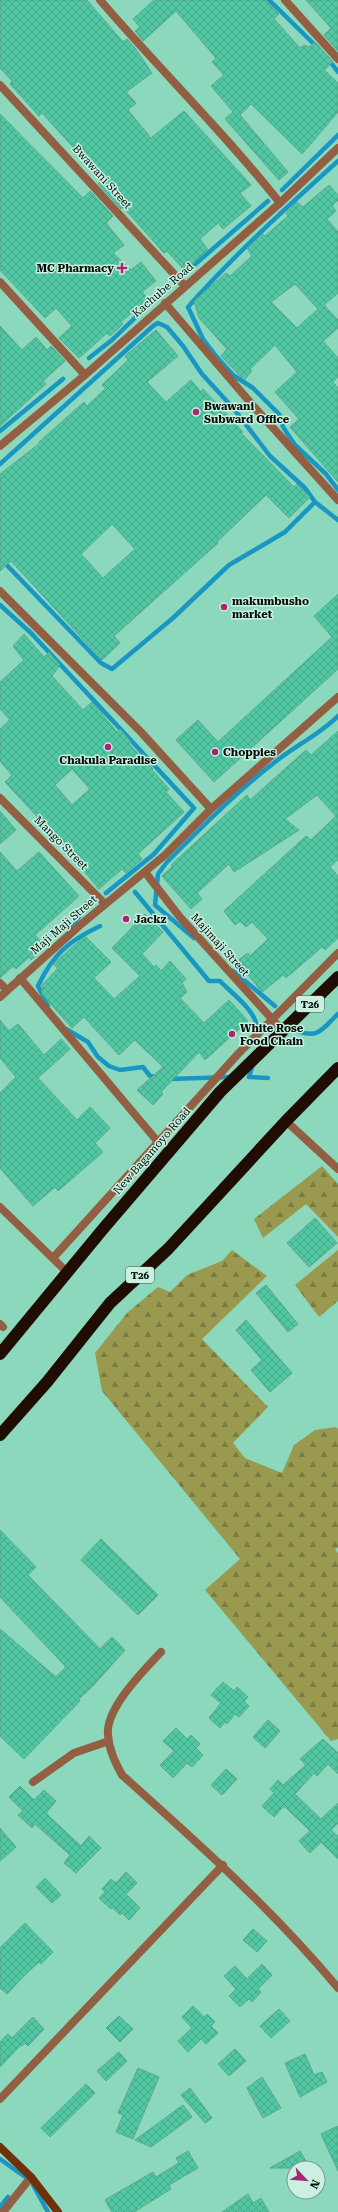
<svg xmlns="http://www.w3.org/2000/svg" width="338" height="2212" font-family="'Roboto Serif',serif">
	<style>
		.forest { fill: url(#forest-firs) }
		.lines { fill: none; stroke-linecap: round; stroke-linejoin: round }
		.stream { stroke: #1a96c3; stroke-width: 4.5 }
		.building { fill: url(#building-cross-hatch); stroke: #5ba88e; fill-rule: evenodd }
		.street { stroke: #935f42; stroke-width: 8 }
		.secondary { stroke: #6d3207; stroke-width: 8 }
		.highway { stroke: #1f0d04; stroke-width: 12 }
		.poi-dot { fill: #a82572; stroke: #cbf0e2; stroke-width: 1.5 }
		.labels { text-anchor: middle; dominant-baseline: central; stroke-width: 3; stroke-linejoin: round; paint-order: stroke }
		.shield { fill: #cbf0e2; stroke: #3d544b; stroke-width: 1 }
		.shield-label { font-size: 10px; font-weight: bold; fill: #00110a }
		.street-label { font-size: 11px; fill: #00110a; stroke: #cbf0e2 }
		.poi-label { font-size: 11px; font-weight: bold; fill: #00110a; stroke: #cbf0e2; text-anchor: start }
	</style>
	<defs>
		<pattern id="forest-firs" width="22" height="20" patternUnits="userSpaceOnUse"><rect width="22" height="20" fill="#999a50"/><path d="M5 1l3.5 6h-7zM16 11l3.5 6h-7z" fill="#7a7c41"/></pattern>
		<pattern id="building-cross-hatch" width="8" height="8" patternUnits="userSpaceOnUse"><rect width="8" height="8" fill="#51c7a3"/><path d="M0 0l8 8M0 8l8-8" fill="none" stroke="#45aa8b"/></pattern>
	</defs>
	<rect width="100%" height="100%" fill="#8bd8bd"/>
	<path class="forest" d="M322 1166 338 1184V1237L306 1204 263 1238 254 1219Z
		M232 1250 267 1276 202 1339 268 1407 233 1443 245 1458 282 1473 294 1445 315 1430 336 1427 338 1429V1548L335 1549 338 1553V1739L331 1741 205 1590 240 1559 102 1391 95 1353 127 1313 158 1287 170 1292 187 1275 222 1261Z
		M338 1250V1301L319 1317 295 1285Z"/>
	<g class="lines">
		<path class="stream" d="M269 0 318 48
			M328 59 338 72
			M338 161C286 208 234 255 188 307L203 339 216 356 233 375 253 388 279 414 283 427 295 445 326 474 338 490
			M282 190 338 135
			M185 273 268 201
			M89 358 112 340 165 289
			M0 431 63 379
			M0 464 153 326 158 323 167 327 183 346 202 374 234 409 270 456 305 488 315 502 338 520
			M0 558 101 663 112 669 173 618 229 565 285 532 315 502
			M0 605 31 633 194 808 154 854 106 893
			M135 892 209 981H220C231 993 256 1010 257 1028L254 1032
			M72 928 87 903
			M194 938 155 905 158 874 167 862C203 826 239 789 279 759 299 744 321 733 338 716
			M233 971 275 1006
			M48 1006 38 986C53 954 69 941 100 926
			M66 1029 88 1042 98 1057 109 1066 120 1070 143 1067 150 1076 158 1077
			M297 1031C319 1039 322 1029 338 1014
			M252 1067 249 1077 268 1078
			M169 1079 232 1077
			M0 2159 28 2179
			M33 2185 48 2212
			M0 2207 8 2197"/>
	</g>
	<path class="building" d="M0 0H87L123 42 127 39 135 48 152 73 126 92 136 103 128 110 151 138 184 111 251 185 240 193 251 206 223 229 218 223 200 239 208 250 185 271 167 251 164 253 123 207 121 209 98 184 101 181 73 147 42 113 39 116 10 84 12 81 0 68Z
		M154 0H266L279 14 274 19 300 48 304 45 309 47 315 42 333 62 324 70 338 83V112L302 154 251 104 240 115 288 172 279 180 225 119 233 112 211 86 224 75 212 62 216 58 176 11 143 41 135 31 140 27 133 19Z
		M306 0H338V51L324 35 331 28Z
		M0 114 83 198 90 191 113 216 106 223 124 245 113 253 131 270 141 262 156 281 142 292 148 299 121 322 123 324 110 336 107 333 79 358 59 338 72 326 56 308 45 318 0 270Z
		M329 185 338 195V200L332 206 336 211 327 219 338 232V293L324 305 338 320V328L323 341 338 358V377L333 382 338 388V482L290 427 299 419 275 392 297 372 275 345 250 369 252 371 244 380 221 356 227 349 199 318 194 301 226 273 230 276 252 256 247 248 263 234 265 236 288 216 286 213 297 202 303 207ZM295 284 318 309 297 328 271 302Z
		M0 326 22 350 36 337 47 350 51 346 65 361 43 381 46 384 0 426Z
		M156 330 178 356 147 382 166 402 191 380 201 392 203 389 243 432 241 433 294 487 297 484 310 497 289 518 266 495 217 542 218 543 114 636 120 643 102 660 11 561 0 571V474L40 443 39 442 84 402 87 406 106 388 102 385 128 360 125 356ZM112 524 135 549 103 578 81 554Z
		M338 594V669L214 782 176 740 198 720 218 742 332 637 314 616Z
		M24 634 44 657 49 652 60 665 52 676 83 710 92 702 117 732 120 729 131 742 129 744 153 769 152 770 169 789 166 792 184 812 141 851 138 854 142 859 126 873 122 869 99 889 83 870 84 868 63 845 66 844 45 820 42 822 5 782 12 775 0 761V729L10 720 0 709V682L24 660 13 646ZM72 769 90 789 72 805 55 785Z
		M338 731V860L330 867 338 876V938L325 950 322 947 286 978 283 975 262 992 237 961 248 953 250 956 268 939 252 922 246 927 240 921 235 925 224 911 306 836 311 840 336 816 317 795 285 819 299 830 234 872 229 864 197 893 202 899 191 909 162 876 173 866 171 865 247 795 250 800 306 750 311 755Z
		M0 811 16 830 0 844Z
		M0 852 17 871 39 852 79 896 35 935 45 947 31 960 29 957 16 969 13 966 0 978Z
		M145 914 163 932 142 954 154 967 156 965 161 971 170 961 186 979 182 983 187 992 180 998 204 1023 229 1000 248 1021 205 1060 199 1052 161 1092 163 1094 153 1105 137 1090 163 1067 135 1040 119 1055 84 1017 72 1028 42 994V985L58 968 53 964 85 936 111 962 94 978 114 999 140 976 112 948Z
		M0 1020 9 1031 18 1024 44 1055 61 1039 70 1049 38 1078 77 1120 90 1107 110 1128 95 1143 103 1152 58 1191 55 1187 33 1206 0 1168V1093L16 1077 0 1058Z
		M315 1218 337 1243 309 1267 287 1243Z
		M266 1285 298 1324 288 1332 256 1293Z
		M246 1320 292 1373 270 1392 251 1370 262 1360 236 1330Z
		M0 1530 36 1567 28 1575 100 1649 112 1637 125 1650 93 1686 79 1699 80 1701 24 1759 0 1736V1629L56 1677 66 1667 0 1597Z
		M101 1539 158 1595 138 1615 81 1560Z
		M223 1682 234 1691 237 1687 248 1697 244 1701 249 1706 239 1717 235 1714 227 1724 225 1722 220 1728 209 1718 221 1703 211 1695Z
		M268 1720 280 1731 265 1748 253 1737Z
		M176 1728 187 1739 191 1735 200 1744 196 1748 203 1755 192 1767 187 1763 173 1778 160 1765 174 1751 163 1741Z
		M323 1739 338 1753V1774L328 1764 317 1776 314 1773 295 1794 321 1819 338 1803V1823L331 1830 338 1836V1859L321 1842 310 1853 299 1841 310 1831 284 1806 274 1817 262 1806 274 1793 270 1789 278 1780 283 1785 306 1765 300 1759Z
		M226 1769 237 1779 222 1795 211 1785Z
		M20 1786 34 1800 44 1790 56 1801 46 1813 51 1818 81 1846 89 1836 101 1848 76 1873 64 1863 70 1855 35 1824 32 1828 18 1815 23 1811 9 1797Z
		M0 1828 16 1847 0 1861Z
		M126 1872 137 1883 126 1894 140 1908 129 1920 122 1913 120 1915 112 1907 111 1909 99 1898 105 1892 102 1889 111 1879 116 1883Z
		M45 1878 61 1895 52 1903 36 1887Z
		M25 1923 53 1952 41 1964 39 1962 24 1976 7 1994 0 1988V1948Z
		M253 1929 267 1941 257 1952 243 1940Z
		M262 1964 272 1975 258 1989 261 1992 252 2002 249 1999 240 2007 229 1996 236 1989 224 1976 235 1966 247 1979Z
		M193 2006 204 2017 207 2014 215 2022 211 2026 218 2033 206 2044 201 2039 188 2052 178 2041 192 2028 182 2017Z
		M279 2009 290 2021 271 2038 260 2026Z
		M119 2016 133 2029 120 2042 106 2028Z
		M33 2017 44 2029 28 2046 25 2043 22 2046 21 2045 0 2067V2042L8 2034 12 2038Z
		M235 2049 246 2061 229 2076 218 2064Z
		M119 2052 127 2061 106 2081 97 2071Z
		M305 2054 314 2075 322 2072 327 2082 300 2097 285 2063Z
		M138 2068 159 2077 133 2139 116 2132 123 2115 118 2113Z
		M262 2077 281 2108 263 2118 247 2088Z
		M86 2084 95 2093 50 2137 41 2128Z
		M190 2088 212 2118 205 2123 181 2095Z
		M183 2105 192 2117 151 2147 135 2140Z
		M338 2126V2171L321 2134Z
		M188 2151 198 2168 169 2185 171 2189 134 2212H112L105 2200 153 2172 156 2177 179 2163 176 2158Z
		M300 2151 310 2168H270Z
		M248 2194 253 2203 261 2198 269 2212H222Z"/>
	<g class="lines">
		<path class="street" d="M100 0C159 69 224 132 280 203
			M285 0 338 59
			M0 85 185 286
			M0 282 85 375
			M165 303 255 408 338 500
			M0 446 85 375 280 203 338 148
			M0 591 141 732 211 809
			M0 798 105 904
			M145 872 179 916 282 1030
			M20 978 158 1142
			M0 983 7 990
			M0 997 79 926 165 855 211 809 338 697
			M286 1121 338 1169
			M0 1207 67 1272
			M53 1258 238 1054 338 953
			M0 1324 3 1327
			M161 1652C144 1670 105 1709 108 1735 109 1750 115 1762 122 1775 198 1843 273 1910 338 1988
			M33 1782 74 1753 109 1741
			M0 2099 223 1865
			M3 2212 31 2177"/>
		<path class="secondary" d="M0 2147 31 2177 58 2212"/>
		<path class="highway" d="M0 1354 103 1229 220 1092 338 977
			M0 1435 47 1382 110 1303 168 1249 286 1121 338 1068"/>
	</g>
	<g class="poi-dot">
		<path d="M120 262h4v4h4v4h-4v4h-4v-4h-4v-4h4z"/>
		<circle cx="196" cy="412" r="4"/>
		<circle cx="224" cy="607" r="4"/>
		<circle cx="108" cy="747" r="4"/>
		<circle cx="215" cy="752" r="4"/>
		<circle cx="126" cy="919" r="4"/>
		<circle cx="232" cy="1034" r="4"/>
	</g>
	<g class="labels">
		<g class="shield">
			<rect x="296" y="996" width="28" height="16" rx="3"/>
			<rect x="126" y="1267" width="28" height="16" rx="3"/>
		</g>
		<g class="shield-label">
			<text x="310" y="1004">T26</text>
			<text x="140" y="1275">T26</text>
		</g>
		<g class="street-label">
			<text transform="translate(102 177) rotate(48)">Bwawani Street</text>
			<text transform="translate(163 290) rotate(-41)">Kachube Road</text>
			<text transform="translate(61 843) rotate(45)">Mango Street</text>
			<text transform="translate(64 925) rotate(-41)">Maji Maji Street</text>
			<text transform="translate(220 945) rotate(48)">Majimaji Street</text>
			<text transform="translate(152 1151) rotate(-49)">New Bagamoyo Road</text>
		</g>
		<g class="poi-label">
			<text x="114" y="268" text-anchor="end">MC Pharmacy</text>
			<text x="204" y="406">Bwawani<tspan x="204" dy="13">Subward Office</tspan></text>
			<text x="232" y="601">makumbusho<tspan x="232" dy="13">market</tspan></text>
			<text x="223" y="752">Choppies</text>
			<text x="108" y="760" text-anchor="middle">Chakula Paradise</text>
			<text x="134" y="919">Jackz</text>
			<text x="240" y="1028">White Rose<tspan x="240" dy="13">Food Chain</tspan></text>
		</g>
	</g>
	<g transform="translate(306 2180) rotate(116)"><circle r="19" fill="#cbf0e2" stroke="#7a978c"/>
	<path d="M0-3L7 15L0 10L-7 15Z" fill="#a82572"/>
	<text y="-6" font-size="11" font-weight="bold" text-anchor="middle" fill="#00110a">N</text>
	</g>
</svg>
